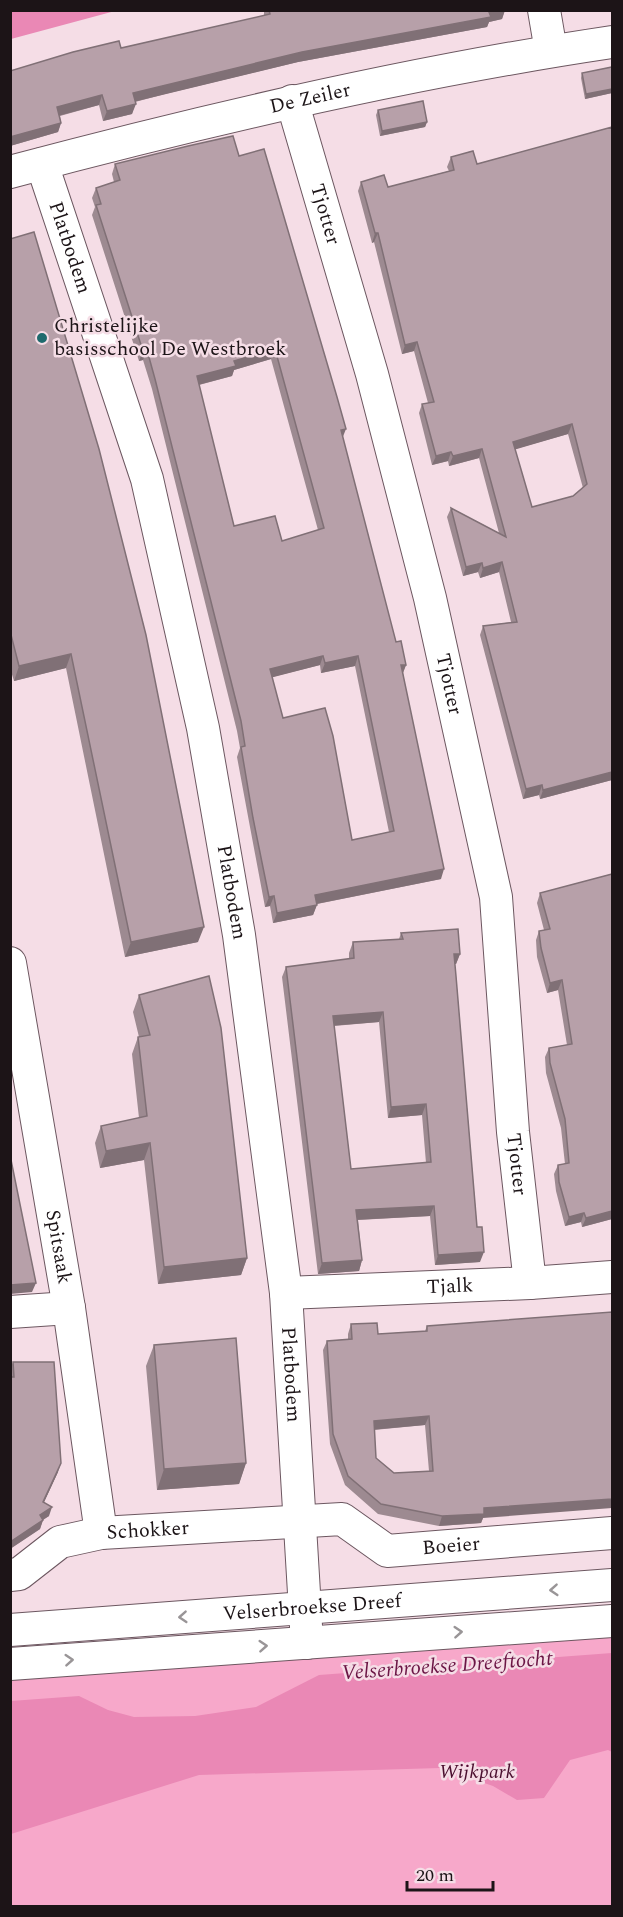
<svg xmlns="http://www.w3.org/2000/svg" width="623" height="1917" font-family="Spectral,serif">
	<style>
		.green { fill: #f7a8ca }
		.water { fill: #ea88b5 }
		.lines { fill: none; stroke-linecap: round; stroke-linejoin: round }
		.minor-casing { stroke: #6c5760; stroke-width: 34 }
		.minor { stroke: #fff; stroke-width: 32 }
		.wall { fill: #9d8a91; fill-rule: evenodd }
		.shaded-wall { fill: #807076 }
		.building { fill: #b7a0a9; stroke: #807076; stroke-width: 1.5; fill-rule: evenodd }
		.oneway { stroke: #999597 }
		.poi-dot { fill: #1e6a6d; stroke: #f5dde6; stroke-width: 2 }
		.labels { text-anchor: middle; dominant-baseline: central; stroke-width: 5; stroke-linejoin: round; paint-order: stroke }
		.street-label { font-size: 20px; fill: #1c1417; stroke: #f5dde6 }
		.poi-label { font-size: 20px; fill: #1c1417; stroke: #f5dde6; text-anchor: start }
		.park-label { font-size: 20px; font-style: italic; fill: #4b0f2f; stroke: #f5dde6 }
		.water-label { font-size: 21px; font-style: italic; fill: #6b1545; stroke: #f5dde6 }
	</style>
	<rect width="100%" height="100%" fill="#f5dde6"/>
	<path class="green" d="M612 1623V1906H11V1663Z"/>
	<path class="water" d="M11 10H115V11L11 39Z
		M612 1653V1752L608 1750 570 1760 544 1798 517 1800 493 1786 440 1768 199 1775 11 1834V1701L79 1696 108 1710 134 1717 195 1716 256 1707 319 1675Z"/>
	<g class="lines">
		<defs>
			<g id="minor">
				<path d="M544 10 551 51"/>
				<path id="s1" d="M292 101 372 374 430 598 496 897 513 1132 530 1283"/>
				<path id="s2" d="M42 164 147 479 203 728 239 935 286 1293 307 1643"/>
				<path id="s3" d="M10 172C208 119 410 72 612 42"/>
				<path id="s4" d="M10 963 69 1308 101 1533"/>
				<path id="s5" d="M286 1293 530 1283 612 1277"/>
				<path d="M10 1312 69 1308"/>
				<path id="s6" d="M10 1575 19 1574 60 1542 101 1533 342 1519 387 1551 612 1533"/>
				<path id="s7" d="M10 1630 612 1585"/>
				<path d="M10 1664 612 1621"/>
			</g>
		</defs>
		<use href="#minor" class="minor-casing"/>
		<use href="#minor" class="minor"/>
	</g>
	<path class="wall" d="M264 10H505L502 19 489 22 487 27 298 62 165 94 135 102 132 114 103 121 99 105 60 116 61 123 58 132 10 146V71L121 48 264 16Z
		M612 67V93L585 99 581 78 582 73Z
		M378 110 427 122 425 127 380 136 376 115Z
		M612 127V780L540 799 539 795 523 799 480 635 483 626 511 622 499 572 480 578 478 572 463 576 447 517 451 508 499 533 479 458 449 466 448 461 432 465 419 413 422 404 428 403 414 351 402 354 374 242 372 243 358 191 361 182 388 187 449 171 447 167 451 157 477 164ZM568 434 583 488 573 496 532 507 515 449Z
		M239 156 342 437 396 642 406 665 403 673 441 879 317 904 313 915 273 923 270 906 265 907 250 827 237 757 240 748 237 731 152 389 143 360 139 361 92 215 95 207 92 198 96 188 114 182 112 174 115 164ZM271 359 318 530 282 541 234 526 199 385 232 376 234 370ZM320 665 321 673 355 666 389 832 352 840 283 718 272 677Z
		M10 239 198 942 125 957 66 668 14 681 10 668Z
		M612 874V1219L582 1227 581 1222 565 1226 556 1191 554 1174 558 1165 565 1164 561 1128 546 1073 545 1057 549 1048 567 1045 558 990 547 993 537 957 536 940 539 931 544 930 537 903 540 893Z
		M401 933 460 954 456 964H455L480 1262 435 1265 430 1216 358 1220 362 1260 359 1271 318 1274 282 977 286 967 349 959V953L353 942 399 939ZM379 1022 388 1118 422 1115 426 1163 351 1169 334 1026Z
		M139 995 247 1258 241 1275 158 1284 144 1160 100 1168 95 1143 101 1126 139 1118 132 1054 138 1037H139L133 1012Z
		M351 1324 378 1334 425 1331 427 1326 483 1518 481 1523 439 1526 378 1514 345 1485 330 1444 323 1350 327 1341 348 1339V1334ZM425 1425 429 1471 394 1473 376 1458 374 1430Z
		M154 1345 246 1463 239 1484 157 1490 146 1366Z
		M13 1362 58 1472 44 1502 49 1516 43 1520 40 1529 10 1549V1369Z"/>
	<path class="shaded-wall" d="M500 10H505L502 19 489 22 487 27 298 62 129 103 133 93 302 52Z
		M612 89V93L585 99 586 94Z
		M102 95 99 105 54 117 57 107Z
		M136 104 132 114 103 121 107 111Z
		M427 122 425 127 380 136 382 131Z
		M61 123 58 132 10 146V137Z
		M375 233H378L374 242 372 243Z
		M417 342 414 351 402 354 405 345Z
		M275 349 271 359 234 370 232 376 194 386 197 376 234 361Z
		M147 350 143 360 139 361 143 351Z
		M572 424 568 434 510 451 513 442Z
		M346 429 342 439 341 430Z
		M482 449 479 458 449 466 453 456Z
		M451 452 448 461 432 465 436 456Z
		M502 562 499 572 480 578 483 568Z
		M482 563 478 572 463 576 466 567Z
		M71 654 66 668 14 681 19 666Z
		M323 656 320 665 266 679 270 669Z
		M358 656 355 666 321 673 325 663Z
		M401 665H406L402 675Z
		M612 772V780L540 799 543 790Z
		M542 785 539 795 523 799 526 789Z
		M444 869 441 879 311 905 315 895Z
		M274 896 270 906 265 907 269 897Z
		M317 905 313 915 273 923 277 913Z
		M204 927 198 942 125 957 131 942Z
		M454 954H460L456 964H451Z
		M562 980 558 990 547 993 550 983Z
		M383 1012 379 1022 329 1026 333 1016Z
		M426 1104 422 1115 388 1118 391 1107Z
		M150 1143 144 1160 100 1168 106 1151Z
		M434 1206 430 1216 353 1220 356 1210Z
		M612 1211V1219L582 1227 586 1218Z
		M584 1213 581 1222 565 1226 569 1217Z
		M484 1252 480 1262 435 1265 438 1255Z
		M247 1258 241 1275 158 1284 164 1267Z
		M362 1260 359 1271 318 1274 322 1263Z
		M36 1283 32 1292 10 1294V1285Z
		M429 1416 425 1425 370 1430 374 1421Z
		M61 1463 58 1472 40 1511 43 1502Z
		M246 1463 239 1484 157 1490 164 1469Z
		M612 1499V1508L483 1518 481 1523 439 1526 442 1516 484 1508Z
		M52 1507 49 1516 36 1524 40 1515Z
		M43 1520 40 1529 10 1549V1542Z"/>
	<path class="building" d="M269 10H500L489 12 491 17 302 52 133 93 136 104 107 111 102 95 57 107 61 123 10 137V71L73 52 119 41 121 48 270 14Z
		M612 67V89L586 94 582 73Z
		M423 101 427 122 382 131 378 110Z
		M612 127V772L543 790 542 785 526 789 483 626 517 622 502 562 483 568 482 563 466 567 451 508 506 537 482 449 453 456 451 452 436 456 422 404 434 402 417 342 405 345 378 233H375L361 182 384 175 388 187 454 170 451 157 473 151 477 164ZM572 424 587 484 573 496 532 507 513 442Z
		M233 136 239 156 264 149 337 397 346 429 341 430 396 642 401 641 406 665H401L444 869 315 895 317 905 277 913 274 896 269 897 253 818 241 747 245 746 241 721 155 379 147 350 143 351 96 205 101 204 96 188 120 180 115 164 188 146ZM275 349 324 528 282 541 275 516 234 526 197 376 236 366 234 361ZM323 656 325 663 358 656 394 831 352 840 333 736 325 708 283 718 270 669Z
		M34 232 99 449 146 635 204 927 131 942 71 654 19 666 10 631V239Z
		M612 874V1211L586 1218 584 1213 569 1217 559 1182 558 1165 569 1163 565 1119 550 1063 549 1048 572 1044 562 980 550 983 541 948 539 931 550 929 540 893Z
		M458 929 460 954H454L456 976 477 1227H482L484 1252 438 1255 434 1206 356 1210 362 1260 322 1263 286 967 354 958 353 942 403 939 401 933ZM383 1012 391 1107 426 1104 431 1162 351 1169 333 1016Z
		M209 976 221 1028 247 1258 164 1267 150 1143 106 1151 101 1126 147 1116 138 1037 150 1035 139 995Z
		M10 1155 36 1283 10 1285Z
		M612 1312V1499L484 1508V1514L442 1516 381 1504 348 1476 333 1434 327 1341 352 1339 351 1324 377 1323 378 1334 427 1331V1326ZM429 1416 433 1471 394 1473 376 1458 374 1421Z
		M236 1338 246 1463 164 1469 154 1345Z
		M13 1362H54L61 1463 43 1502 52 1507 40 1515 43 1520 10 1542V1377H14Z"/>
	<defs><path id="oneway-chevron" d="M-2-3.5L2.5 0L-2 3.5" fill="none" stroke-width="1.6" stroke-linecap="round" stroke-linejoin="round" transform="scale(1.5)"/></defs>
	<g class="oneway">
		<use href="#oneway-chevron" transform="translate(554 1590) rotate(176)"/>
		<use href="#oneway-chevron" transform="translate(183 1617) rotate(176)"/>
		<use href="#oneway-chevron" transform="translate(458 1632) rotate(-4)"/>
		<use href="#oneway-chevron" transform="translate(263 1646) rotate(-4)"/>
		<use href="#oneway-chevron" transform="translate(69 1660) rotate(-4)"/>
	</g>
	<circle class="poi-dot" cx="42" cy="338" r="6"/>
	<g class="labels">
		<g class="street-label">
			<text stroke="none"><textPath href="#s3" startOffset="309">De Zeiler</textPath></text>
			<text stroke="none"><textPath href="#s1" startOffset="118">Tjotter</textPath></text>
			<text stroke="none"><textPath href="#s2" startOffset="88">Platbodem</textPath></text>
			<text stroke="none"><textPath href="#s1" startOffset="604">Tjotter</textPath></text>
			<text stroke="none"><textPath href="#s2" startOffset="754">Platbodem</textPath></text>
			<text stroke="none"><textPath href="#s1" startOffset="1090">Tjotter</textPath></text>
			<text stroke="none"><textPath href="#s4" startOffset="288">Spitsaak</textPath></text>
			<text stroke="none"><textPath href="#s5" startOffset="164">Tjalk</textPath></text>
			<text stroke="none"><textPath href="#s2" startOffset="1240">Platbodem</textPath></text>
			<text stroke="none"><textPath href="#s6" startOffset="150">Schokker</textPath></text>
			<text stroke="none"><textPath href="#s6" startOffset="464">Boeier</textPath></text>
			<text stroke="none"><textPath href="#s7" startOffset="303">Velserbroekse Dreef</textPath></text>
		</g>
		<g class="poi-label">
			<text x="54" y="326">Christelijke<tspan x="54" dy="23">basisschool De Westbroek</tspan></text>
		</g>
		<g class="park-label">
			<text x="477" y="1772">Wijkpark</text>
		</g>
		<g class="water-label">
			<text transform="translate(447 1666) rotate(-4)">Velserbroekse Dreeftocht</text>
		</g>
	</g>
	<rect width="623" height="1917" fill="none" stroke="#1c1417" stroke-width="24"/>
	<path d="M407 1881v9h86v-9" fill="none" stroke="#1c1417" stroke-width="3"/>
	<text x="416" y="1881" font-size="18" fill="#1c1417" stroke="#f5dde6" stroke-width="4.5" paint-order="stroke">20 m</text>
</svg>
